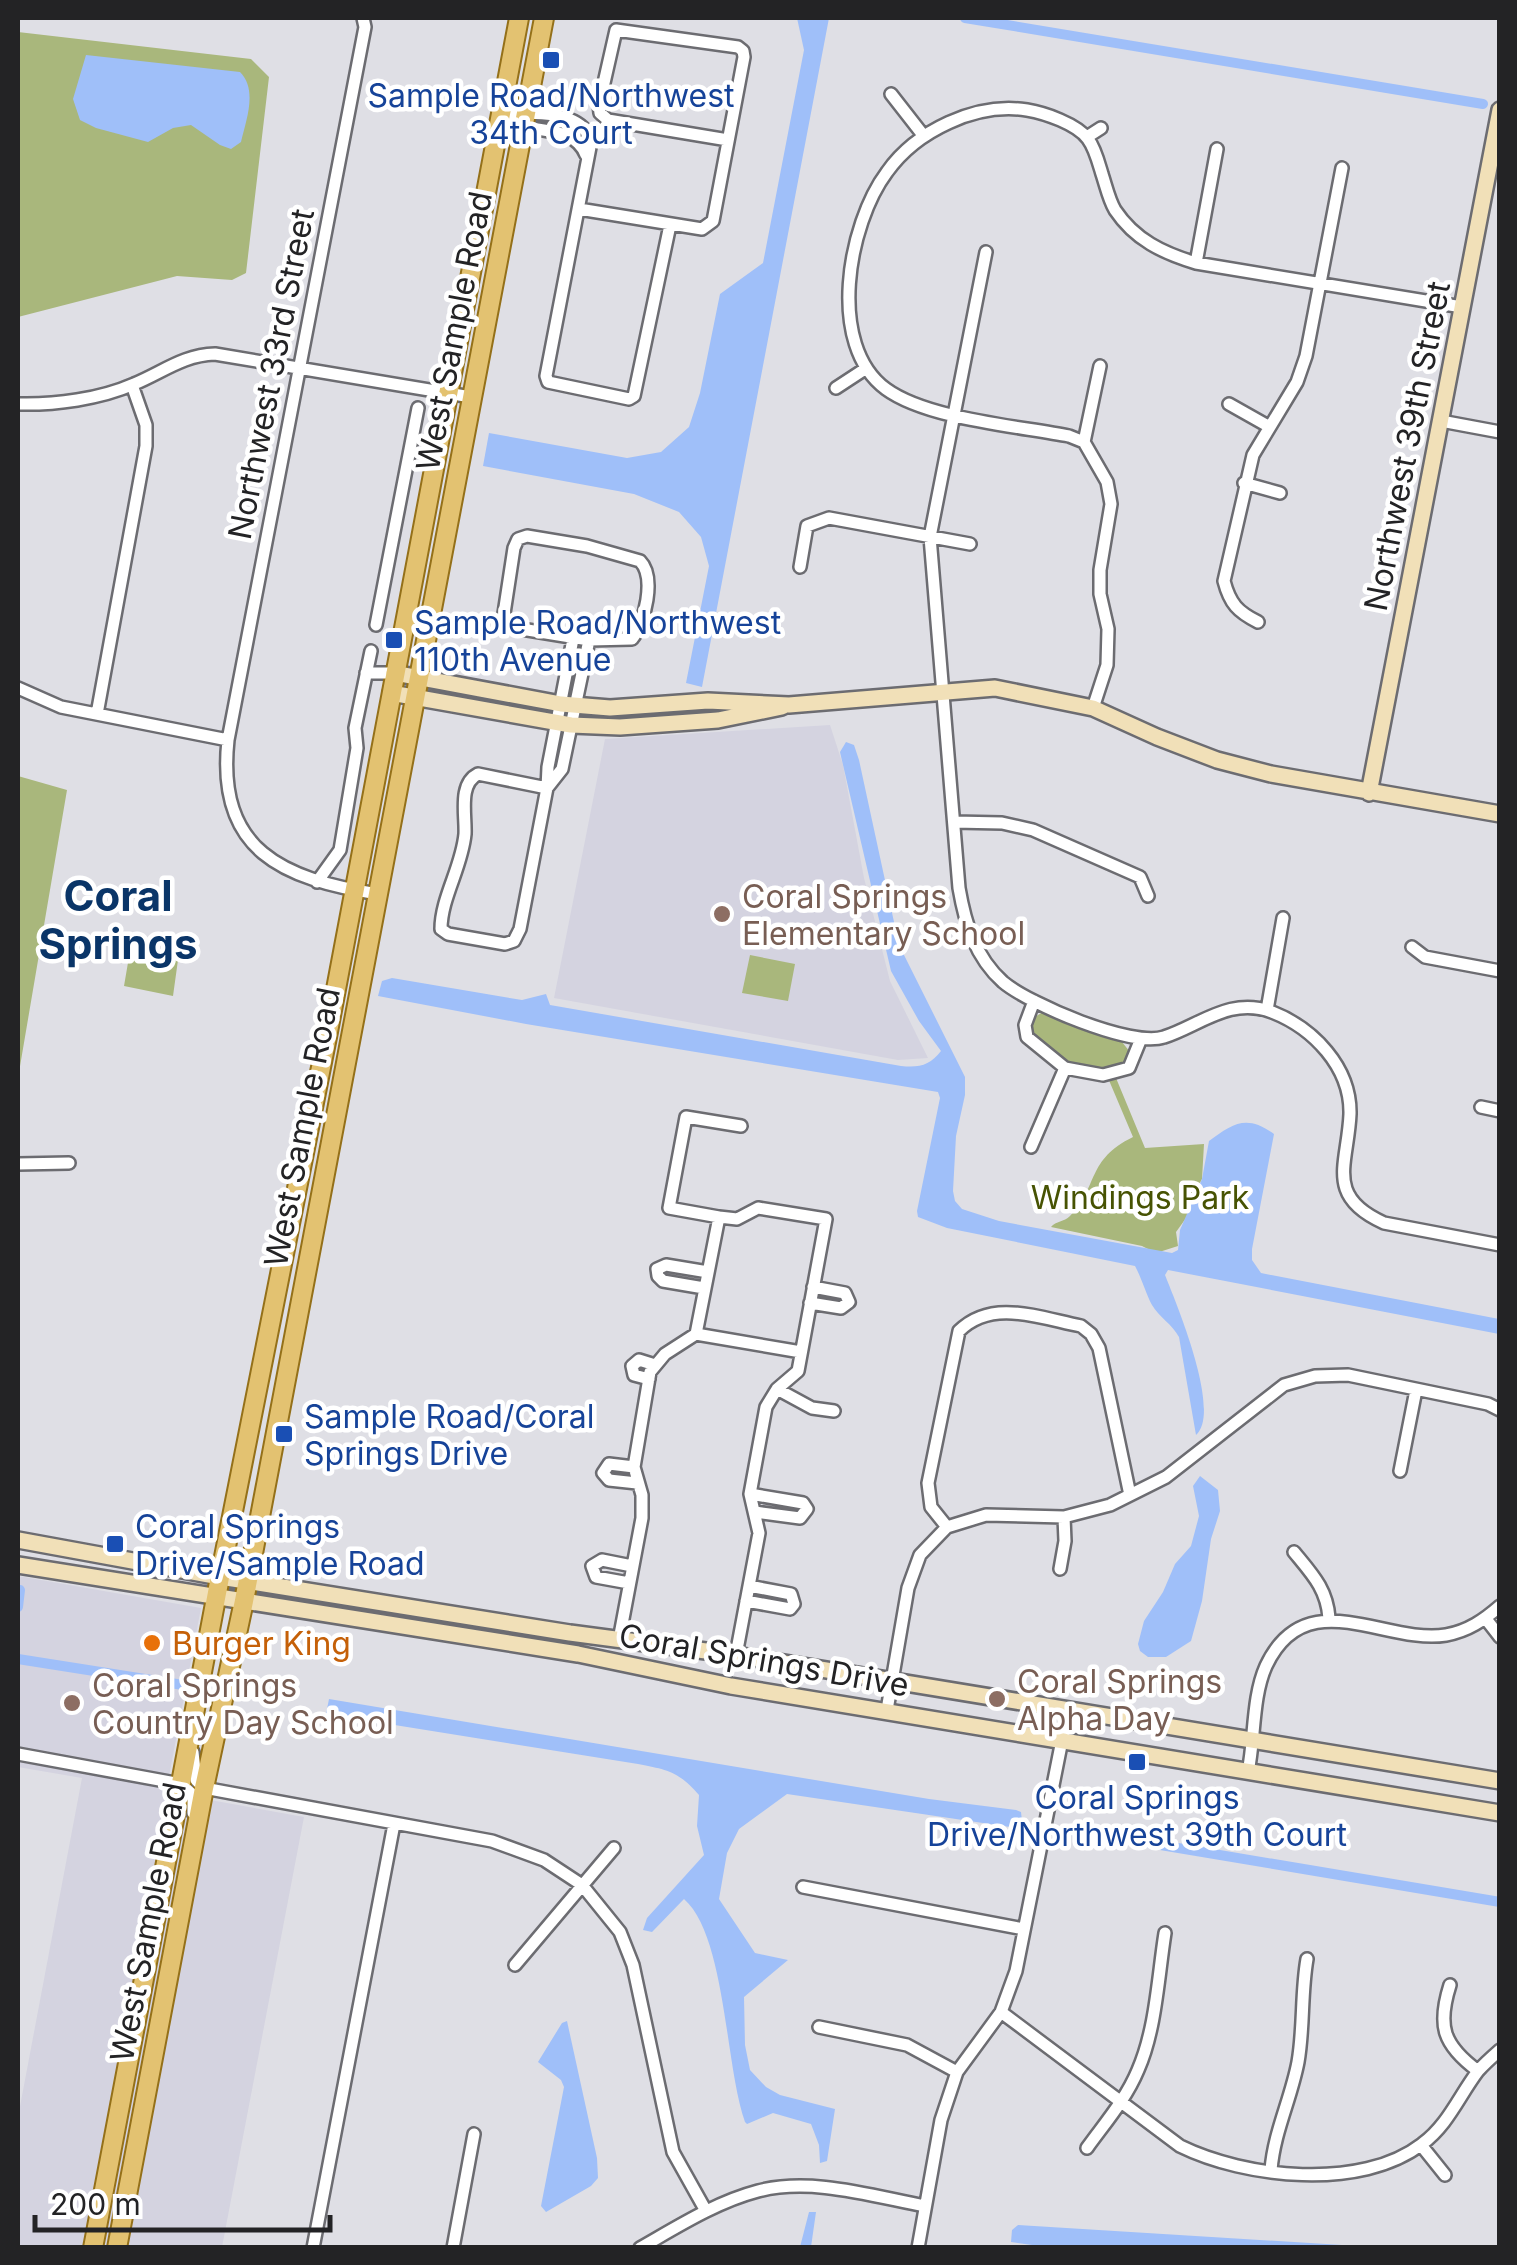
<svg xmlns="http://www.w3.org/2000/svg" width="1517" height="2265" font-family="Inter,sans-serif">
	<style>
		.built { fill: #d4d3e0 }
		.green { fill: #a9b77c }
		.water { fill: #9fbff9 }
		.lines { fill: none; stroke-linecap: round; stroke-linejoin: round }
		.canal { stroke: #9fbff9; stroke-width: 10 }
		.street-casing { stroke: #6c6c71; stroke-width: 16 }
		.secondary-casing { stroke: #6c6c71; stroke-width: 20 }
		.primary-casing { stroke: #947019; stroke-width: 22 }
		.street { stroke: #fff; stroke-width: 11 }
		.secondary { stroke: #f1e0b8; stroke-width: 15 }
		.primary { stroke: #e3c271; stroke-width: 18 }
		.transit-dot { fill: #1a4fb4; stroke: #fff; stroke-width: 4 }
		.education-dot { fill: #8d6e63; stroke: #fff; stroke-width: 4 }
		.food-dot { fill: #e8710a; stroke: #fff; stroke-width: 4 }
		.labels { text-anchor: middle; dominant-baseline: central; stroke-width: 9; stroke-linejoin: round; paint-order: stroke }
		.transit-label { font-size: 32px; fill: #164399; stroke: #fff; text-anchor: start }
		.street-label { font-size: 32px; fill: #232325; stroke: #fff }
		.education-label { font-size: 32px; fill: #785e54; stroke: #fff; text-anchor: start }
		.park-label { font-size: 32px; fill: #475303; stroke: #fff }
		.food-label { font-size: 32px; fill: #c56008; stroke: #fff; text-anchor: start }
		.district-label { font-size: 42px; font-weight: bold; fill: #0a3568; stroke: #fff }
	</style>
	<rect width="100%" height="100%" fill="#dfdfe5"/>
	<path class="built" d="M830 725 843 765 864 878 890 981 928 1058 898 1060 554 998 605 739Z
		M18 1576 201 1608 166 1792 304 1817 222 2247H18V2117L82 1778 18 1767Z"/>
	<path class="green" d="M18 32 251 59 269 77 246 273 232 280 177 276 18 317Z
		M18 776 67 790 18 1078Z
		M130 951 178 960 173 996 124 986Z
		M750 955 795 964 788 1001 742 993Z
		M1043 1012 1122 1042 1130 1052 1126 1063C1094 1077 1047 1062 1031 1030L1033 1018Z
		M1108 1078H1116L1145 1148 1204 1144 1202 1179 1188 1205 1189 1214 1176 1232 1178 1246 1156 1253 1142 1246 1051 1227C1056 1221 1064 1222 1070 1216 1099 1186 1086 1160 1133 1137Z"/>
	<path class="water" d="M797 18H829L702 687 686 683 709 566 701 537 679 512 634 494 483 466 489 433 627 458 661 452 689 427 700 393 720 294 763 263 804 50Z
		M86 55 240 72C258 90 246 120 241 142L231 149 220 145 191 125 173 128 148 142 96 128 80 120 73 99Z
		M846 742 854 745 859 760 899 945 965 1077V1095L956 1136 953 1191 955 1201 962 1209 999 1221 1172 1253 1178 1250 1180 1230 1202 1179 1209 1141C1233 1123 1247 1114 1274 1134L1252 1249V1260L1261 1273 1499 1319V1334L1168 1270 1165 1275C1177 1305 1222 1412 1196 1435L1179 1337C1172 1324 1159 1317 1152 1305 1146 1294 1142 1279 1135 1266L947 1228 918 1217 917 1211 940 1098 938 1092 526 1024 378 996 382 981 392 978 522 1000 546 994 550 1005 901 1066C920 1068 930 1065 941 1051L919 1021 891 971 840 752Z
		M1200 1476 1218 1490 1220 1511 1211 1539 1202 1601 1191 1641 1166 1657H1148L1140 1651 1138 1644 1144 1621 1163 1592 1175 1564 1191 1546 1199 1516 1193 1486Z
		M329 1699 929 1799 1016 1810 1021 1812 1022 1821 1010 1827 787 1794 739 1829 727 1853 719 1899 755 1953 788 1960 744 1997 745 2045 750 2070 766 2087 780 2095 835 2109 827 2161 820 2163 819 2145 811 2124 773 2113 747 2124 745 2122C725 2066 726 1936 684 1899L652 1932 643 1930 647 1918 704 1855 697 1826 699 1795C678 1771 668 1770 638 1764L326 1714Z
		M567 2021 597 2158 598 2178 591 2186 546 2212 541 2206 564 2087 561 2080 538 2062 562 2023Z
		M809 2212H816L811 2247H800Z
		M1018 2225 1374 2247H1046L1011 2242 1012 2230Z"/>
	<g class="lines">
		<path class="canal" d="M965 18 1483 104
			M18 1607 20 1590
			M18 1659 183 1685
			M1071 1830 1500 1902"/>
		<defs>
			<path id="street" d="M891 94 923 135
				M500 115C528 112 583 109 591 142L546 376 548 382 629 399 634 396 670 225
				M521 126C545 132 576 129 586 155
				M1087 137 1101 128
				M579 209 702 229 713 221 744 57 743 51 738 47 616 30 599 105 600 113 608 120 728 140
				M986 252 930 537 959 888C965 923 975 957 1003 982 1029 1004 1132 1048 1164 1037 1199 1026 1230 996 1272 1012 1313 1028 1351 1067 1350 1114 1348 1164 1324 1196 1384 1223L1500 1245
				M1196 263 1217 149
				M836 388 865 369
				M18 404C55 405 100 399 134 384 163 372 183 355 215 354L471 397
				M1229 404 1268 426
				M1441 421 1500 432
				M1084 442 1069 436C1018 426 927 419 886 389 826 345 848 224 887 172 916 131 976 102 1027 110 1045 113 1077 124 1088 139 1095 148 1099 164 1102 174 1106 186 1109 200 1115 210 1135 240 1163 253 1196 263L1462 307
				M1084 442 1107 482 1111 504 1100 570V594L1108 629 1107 665 1093 708
				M1084 442 1100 366
				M1244 483 1280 493
				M527 536 587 546 640 561C656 577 645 623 632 639L589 640 509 627 503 620 514 548 518 539Z
				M800 567 807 526 829 518 970 544
				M1258 622C1238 612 1230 604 1224 581L1253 455 1297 382 1306 356 1342 168
				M376 625 418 408
				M366 673H394
				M18 688 61 707 228 740C216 851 283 879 378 894
				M97 714 146 446V425L132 385
				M228 740 365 27 363 18
				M547 788 478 774C458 784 466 815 465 834 462 867 441 898 441 929L448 934 505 944 514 941 520 929 547 788 548 767 573 639
				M547 788 562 769 589 640
				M954 822 1002 823 1033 830 1140 877 1148 896
				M317 882 340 850 357 748 355 728 371 651
				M1412 947 1425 957 1500 971
				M1034 1001 1025 1025 1027 1037 1065 1068 1103 1075 1129 1068 1140 1041
				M1267 1010 1283 918
				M1481 1107 1500 1111
				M1031 1147 1065 1068
				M18 1164 69 1163
				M719 1217 737 1219 758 1208 826 1219 798 1371 777 1389 766 1407 750 1494 759 1533 736 1655
				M704 1288 663 1281 658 1276 657 1269 666 1265 708 1272
				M810 1303 841 1308 849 1302 845 1293 813 1287
				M696 1334 801 1352
				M649 1379 634 1375 632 1366 639 1360 655 1365
				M777 1389 812 1408 834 1411
				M634 1467 609 1464 603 1473 609 1480 637 1483
				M1400 1471 1416 1390
				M750 1494 803 1503 807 1509 800 1518 755 1512
				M947 1527 931 1507 928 1483 959 1331C992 1298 1040 1318 1081 1326L1091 1334 1099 1348 1130 1495
				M1294 1552C1312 1574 1327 1589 1329 1618
				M1060 1569 1065 1541 1064 1517
				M629 1583 596 1577 592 1566 602 1560 632 1566
				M746 1601 790 1609 794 1604 791 1594 749 1586
				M1486 1619 1500 1637
				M619 1640 642 1518V1495L634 1467 650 1372 665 1354 696 1334 719 1217 669 1208 686 1117 741 1126
				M887 1710 908 1588 920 1555 947 1527 986 1515 1064 1517 1110 1505 1166 1477 1284 1385 1315 1376 1348 1375 1488 1404 1500 1410
				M193 1752 196 1780 204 1788 492 1841 544 1860 582 1885 620 1932 633 1965 673 2152 706 2211
				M18 1754 181 1784 193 1795V1813
				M1248 1772C1255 1739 1252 1697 1266 1666 1306 1581 1385 1645 1446 1635 1468 1631 1484 1620 1500 1606
				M803 1887 1024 1929
				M515 1965 614 1848
				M1450 1985C1437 2026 1443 2045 1478 2071
				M1001 2012 1180 2146C1245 2178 1361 2191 1422 2144 1448 2125 1459 2096 1478 2071 1484 2064 1492 2057 1500 2050
				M819 2027 907 2045 957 2072
				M1421 2145 1445 2175
				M1087 2148C1105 2123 1126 2099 1138 2070 1156 2029 1158 1977 1165 1933
				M1271 2170C1274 2132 1291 2099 1298 2062 1304 2028 1301 1993 1307 1959
				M313 2248 394 1824
				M453 2248 474 2134
				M640 2248C677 2227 716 2202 758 2191 811 2177 872 2196 925 2206
				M918 2248 941 2120 957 2072 1001 2012 1016 1971 1068 1710"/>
			<path id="secondary" d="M394 673 561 704 610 708 708 701 789 705 995 688 1093 708 1157 737 1217 760 1271 774 1500 814
				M391 693 571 725 620 727 718 720 782 707
				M1369 793 1500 110
				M18 1540 220 1577 570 1633 736 1655 1500 1781
				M18 1565 578 1654 731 1686 1500 1813"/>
			<path id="primary" d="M93 2248 220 1577 327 1037 519 18
				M117 2248 204 1788 244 1601 544 18"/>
		</defs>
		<use href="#street" class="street-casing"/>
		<use href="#secondary" class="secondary-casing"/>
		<use href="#primary" class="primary-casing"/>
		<use href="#street" class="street"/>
		<use href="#secondary" class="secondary"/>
		<use href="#primary" class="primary"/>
	</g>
	<g class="transit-dot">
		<rect x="541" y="50" width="20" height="20" rx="5"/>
		<rect x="384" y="630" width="20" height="20" rx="5"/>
		<rect x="274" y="1424" width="20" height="20" rx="5"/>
		<rect x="105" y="1534" width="20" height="20" rx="5"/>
		<rect x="1127" y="1752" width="20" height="20" rx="5"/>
	</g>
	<g class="education-dot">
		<circle cx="722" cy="914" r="10"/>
		<circle cx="997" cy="1699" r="10"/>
		<circle cx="72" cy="1703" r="10"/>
	</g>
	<circle class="food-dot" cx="152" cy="1643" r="10"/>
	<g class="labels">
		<g class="transit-label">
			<text x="551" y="95" text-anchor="middle">Sample Road/Northwest<tspan x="551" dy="37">34th Court</tspan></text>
			<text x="414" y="622">Sample Road/Northwest<tspan x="414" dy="37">110th Avenue</tspan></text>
			<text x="304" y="1416">Sample Road/Coral<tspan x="304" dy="37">Springs Drive</tspan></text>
			<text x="135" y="1526">Coral Springs<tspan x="135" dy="37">Drive/Sample Road</tspan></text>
			<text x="1137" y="1797" text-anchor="middle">Coral Springs<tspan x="1137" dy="37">Drive/Northwest 39th Court</tspan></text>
		</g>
		<g class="street-label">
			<text transform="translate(454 331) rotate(-79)">West Sample Road</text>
			<text transform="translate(271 374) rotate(-79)">Northwest 33rd Street</text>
			<text transform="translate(1407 446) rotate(-79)">Northwest 39th Street</text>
			<text transform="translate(302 1127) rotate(-79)">West Sample Road</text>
			<text transform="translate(764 1660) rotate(10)">Coral Springs Drive</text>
			<text transform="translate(148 1922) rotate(-79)">West Sample Road</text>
		</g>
		<g class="education-label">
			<text x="742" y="896">Coral Springs<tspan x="742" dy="37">Elementary School</tspan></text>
			<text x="1017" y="1681">Coral Springs<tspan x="1017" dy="37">Alpha Day</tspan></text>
			<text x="92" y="1685">Coral Springs<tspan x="92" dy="37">Country Day School</tspan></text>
		</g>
		<g class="park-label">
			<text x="1140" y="1197">Windings Park</text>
		</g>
		<g class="food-label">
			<text x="172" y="1643">Burger King</text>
		</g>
		<g class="district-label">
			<text x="118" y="895">Coral<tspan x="118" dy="48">Springs</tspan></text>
		</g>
	</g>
	<rect width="1517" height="2265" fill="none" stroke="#232325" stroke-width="40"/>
	<path d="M35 2215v15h295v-15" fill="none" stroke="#232325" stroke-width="5"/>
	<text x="50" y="2215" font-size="30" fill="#232325" stroke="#ffffff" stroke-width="8" paint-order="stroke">200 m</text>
</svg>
